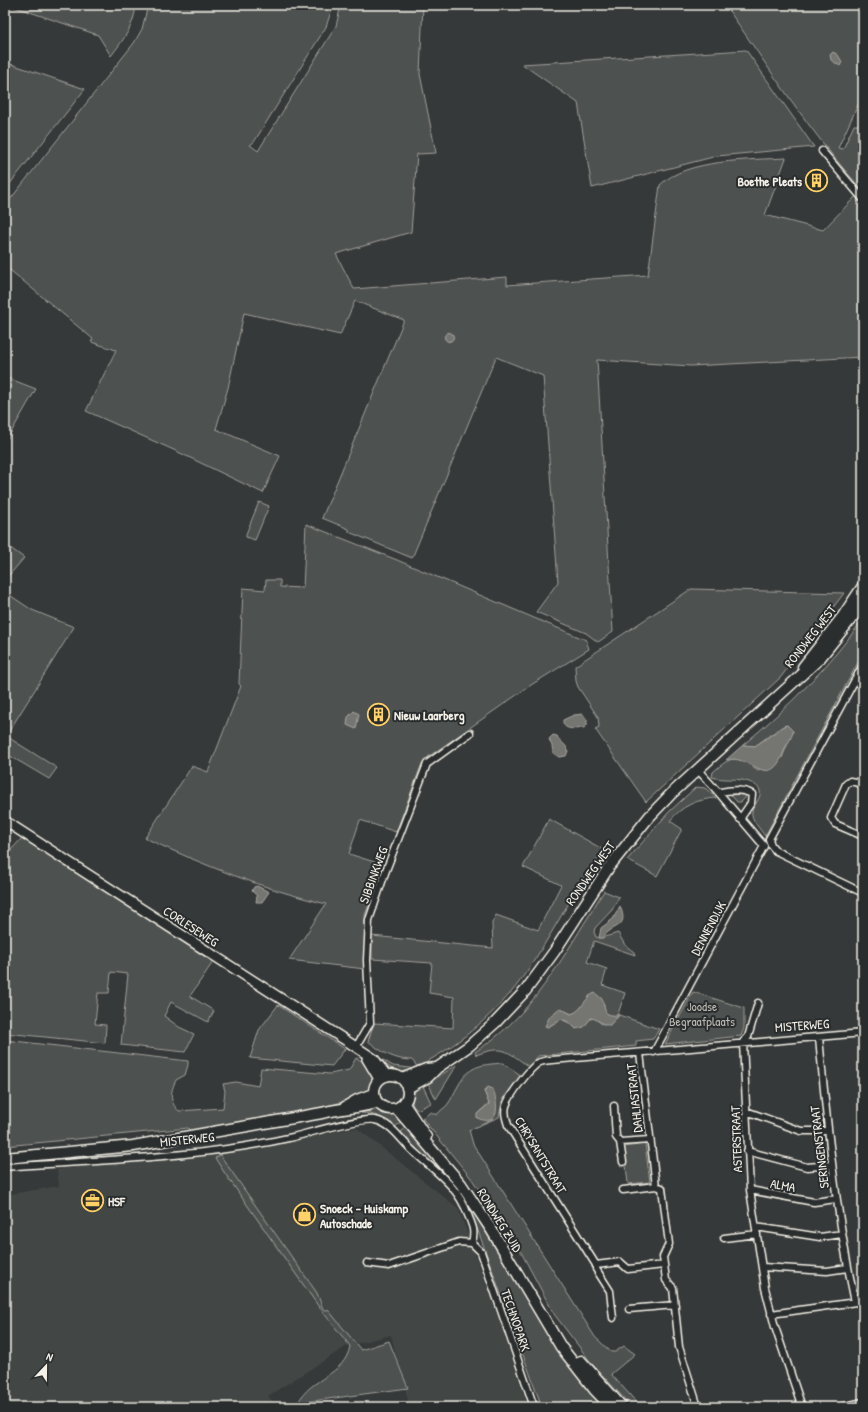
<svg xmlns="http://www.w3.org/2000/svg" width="868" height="1412" font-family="'Patrick Hand',sans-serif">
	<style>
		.built { fill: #434645 }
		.green { fill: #4e514f; stroke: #a1a19c; fill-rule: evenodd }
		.water { fill: #757572; stroke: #a8a7a1 }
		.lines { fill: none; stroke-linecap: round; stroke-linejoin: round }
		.minor-casing { stroke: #f4f1e8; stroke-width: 9 }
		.secondary-casing { stroke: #f4f1e8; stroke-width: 12 }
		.primary-casing { stroke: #f4f1e8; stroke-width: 13 }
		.minor { stroke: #2a2d2e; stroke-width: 6 }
		.secondary { stroke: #2a2d2e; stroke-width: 9 }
		.primary { stroke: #2a2d2e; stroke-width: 10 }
		.labels { text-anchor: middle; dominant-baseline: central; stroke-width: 4; stroke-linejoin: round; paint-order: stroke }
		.poi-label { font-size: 13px; font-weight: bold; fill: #f4f1e8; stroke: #2a2d2e; text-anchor: start }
		.street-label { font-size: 13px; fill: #f4f1e8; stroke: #2a2d2e }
		.park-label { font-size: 13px; fill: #bab9b2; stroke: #2a2d2e }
	</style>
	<rect width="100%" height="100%" fill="#363939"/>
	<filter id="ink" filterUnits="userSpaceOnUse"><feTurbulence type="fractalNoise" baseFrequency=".025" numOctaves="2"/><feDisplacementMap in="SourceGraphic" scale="8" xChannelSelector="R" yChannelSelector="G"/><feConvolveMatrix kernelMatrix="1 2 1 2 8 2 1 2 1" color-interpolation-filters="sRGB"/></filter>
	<g filter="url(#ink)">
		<path class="built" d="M357 1128 458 1208 497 1314 528 1407H410L391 1335 347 1346 268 1396 277 1407H5V1195L59 1186 57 1169 215 1154Z"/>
		<path class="green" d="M9 5H136C134 26 124 39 111 56L98 35Z
			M148 5H333L326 27 254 142 250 145 258 151 336 26 341 5H423L420 74 436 153 417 154 411 232 336 254 354 289 507 277V285L648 275 660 185C686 159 751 160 786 158L765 215 823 230 856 196 863 204V357L691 366 597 360 613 632 598 642 586 633 536 612 558 582 543 376 496 357 412 558 349 532V529L322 518 404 320 355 301 340 335 244 313 228 388 216 429 280 456 263 493 176 451 86 411 116 350 91 342 93 339 5 266V206L134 43 142 29Z
			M725 5H863V94L838 148 843 149 854 125H858L863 119V191C811 134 769 68 725 5Z
			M746 50 814 147 717 156 592 188 578 103 522 64Z
			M5 62 85 89 5 190Z
			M5 377 36 389 5 443Z
			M259 502 269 506 255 540 246 537V534Z
			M306 524 397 560 586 640 589 649 531 685 428 757 421 766 396 832 360 820 349 854 384 865 365 915V969L289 960 326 904C264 889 203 865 145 838L192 766 208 772 241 686 239 684 243 588 265 590 266 580H280V587L303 588Z
			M5 544 24 558 5 580Z
			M691 589 844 593 781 677 646 802 595 729 599 727 598 717 578 687 576 681 575 666Z
			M5 592 32 610 74 627 6 736 57 768 49 779 5 753Z
			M863 619V653L765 836C761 830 750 819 752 811 756 800 770 790 749 782 737 777 725 781 712 777L713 772C733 754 737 756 758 770L782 758 793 731 787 725 783 726 755 746 743 745C788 707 829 667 863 619Z
			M696 787 705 788 716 798C698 799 681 806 670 821L682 829 657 876 627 860 669 812Z
			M742 794 746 797 741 802H737L731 795Z
			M549 819 604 850C572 891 551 939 520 981 499 1010 459 1044 428 1061V1066L420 1070 412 1060C393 1060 382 1052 368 1041L374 1023 453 1028 454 997 429 993 432 963 372 959V936L493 948 492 923 496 915 538 930 561 885 523 867Z
			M22 838 213 962 190 996 214 1011 208 1022 171 1002 164 1016 179 1027 194 1034 185 1052 121 1045 128 974 111 972 109 993H98L95 1024 106 1025 105 1043 5 1033V867L11 850Z
			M604 891 619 897 612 910 595 928 594 932 596 937 601 938 618 933 625 945 634 952 635 955 594 941 587 962 607 969 602 985 625 993 618 1014 614 1016C607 1015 604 1012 604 1005L590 995C586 1003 580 1012 572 1014L563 1010 548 1027 561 1019 571 1024 594 1018 602 1024 617 1018 619 1015 659 1029 653 1039 636 1041V1046L538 1056 529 1067C506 1050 503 1045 476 1055L475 1052C526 1019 554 973 585 922 592 912 597 901 604 891Z
			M693 992 744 1008V1028L741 1036 665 1044Z
			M278 1005 345 1049 332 1066 250 1058 259 1030Z
			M5 1040 188 1061V1065L185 1075 176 1080C170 1092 169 1102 179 1111L223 1108 225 1091 223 1084 236 1082 258 1086 261 1068 330 1074 349 1070 356 1058C363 1061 368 1066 371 1072 375 1079 372 1089 365 1094 360 1098 349 1100 342 1102 293 1117 242 1124 191 1133L188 1128 5 1146Z
			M375 1055 393 1066 410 1068 413 1070C398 1077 386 1065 375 1055Z
			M503 1063 522 1076 503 1098 499 1117 469 1130 473 1144 595 1337 611 1352H615L624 1346 635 1354 611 1374 639 1405 649 1407H632L593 1365 554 1314 506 1224 491 1207 471 1178 422 1118 431 1112 437 1115C440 1110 444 1109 448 1104 451 1100 454 1093 457 1088 469 1065 479 1065 503 1063ZM484 1091 496 1114H477L489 1103Z
			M457 1065 436 1099 428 1083Z
			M422 1084 431 1103 417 1110 413 1106C410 1097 415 1090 422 1084Z
			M371 1107 392 1113 401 1122 395 1127C385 1119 374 1113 361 1113Z
			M406 1127 447 1173 422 1155 401 1132Z
			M645 1144 650 1182 628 1184 624 1147Z
			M220 1155 317 1293 323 1309 329 1311 361 1350 389 1341 408 1388 298 1403C310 1377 345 1376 350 1346L319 1307 224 1172 215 1158Z
			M469 1206 526 1297 606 1407H542Z"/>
		<path class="water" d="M833 52 838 55 842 62 840 66 831 60 830 55Z
			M444.5 337a4.5 4.5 0 1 1 9 0a4.5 4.5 0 1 1-9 0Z
			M354 711 359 714 356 729 347 725 348 717Z
			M583 714 587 720V725L584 728C576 729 562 731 563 720L574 715Z
			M787 725 793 731C792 739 786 744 784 751 769 793 751 753 726 760L743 745 755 746 784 726Z
			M553 735 557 736C560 743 566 743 568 751L566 756 559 757 553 753 552 746 549 739Z
			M257 886 269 892 262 902H256L257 896 252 891 254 887Z
			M620 906C630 930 612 923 603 938H599L601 928 613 919Z
			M595 993 602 999C606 1013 604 1016 619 1015L610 1025C602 1026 599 1019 591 1018L584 1027 576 1029 569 1022 561 1019 548 1027 545 1026 550 1016 560 1008 571 1014C583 1011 585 996 595 993Z
			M488 1087 493 1089C498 1104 501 1128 477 1118V1114L489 1104 484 1091Z"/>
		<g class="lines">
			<defs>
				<path id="minor" d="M822 151 863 199
					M863 665 769 839 771 845 776 851 863 893
					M698 770 718 792
					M863 784 850 781 846 784 831 818 835 824 863 836
					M758 1003 748 1037 743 1042 750 1190 765 1288 775 1327 802 1407
					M819 1037C827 1126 836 1214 855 1302
					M356 1047 370 1023 367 960 369 920 385 873 427 764 470 733
					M654 1052 764 846 718 792C729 791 742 788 752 794L751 803 740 819
					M640 1053 656 1186 662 1188 669 1244 663 1257 666 1280 673 1288 679 1347 698 1407
					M614 1106 616 1137 620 1142 650 1140
					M746 1111 801 1131H827
					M620 1142 623 1162
					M747 1151 807 1167 831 1165
					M5 1167C99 1160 201 1158 293 1137 309 1133 363 1117 375 1120 393 1124 401 1141 414 1152 436 1172 458 1186 468 1215 473 1227 475 1231 472 1243
					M623 1190 656 1186
					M750 1190 814 1202 836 1199
					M756 1227 820 1237 842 1234
					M724 1238 757 1234
					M367 1263 389 1266 459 1242 472 1243 481 1252 534 1407
					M596 1265V1269L610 1291 613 1318
					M664 1265 628 1269 620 1262 596 1265 508 1125C506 1119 504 1113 506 1106 509 1096 530 1067 540 1062 544 1061 549 1060 552 1060L863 1033
					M762 1267 827 1271 847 1268
					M629 1309 675 1305
					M771 1314 863 1301
					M842 1407 863 1402"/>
				<path id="secondary" d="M5 821 356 1047 374 1059 387 1076
					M367 1059 379 1079"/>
				<path id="primary" d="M803 667 843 616 863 586
					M374 1092a17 17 0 1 1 34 0a17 17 0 1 1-34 0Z
					M402 1079 426 1069 437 1068
					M407 1088 428 1077 437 1068 469 1046 495 1023 526 990 554 952 609 867 649 817 671 794 820 658 863 604
					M404 1104 426 1137
					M345 1107 357 1100 373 1094
					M397 1109 461 1184 491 1229 561 1347 594 1389 611 1407
					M5 1158 133 1146 322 1113C341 1108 359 1108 377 1103
					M581 1361 622 1407"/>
			</defs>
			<use href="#minor" class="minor-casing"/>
			<use href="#secondary" class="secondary-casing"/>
			<use href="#primary" class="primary-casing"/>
			<use href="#minor" class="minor"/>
			<use href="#secondary" class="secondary"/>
			<use href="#primary" class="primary"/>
		</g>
	</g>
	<defs>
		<symbol id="building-ring" viewBox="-11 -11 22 22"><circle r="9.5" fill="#2a2d2e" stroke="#ffd166" stroke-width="1.5"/><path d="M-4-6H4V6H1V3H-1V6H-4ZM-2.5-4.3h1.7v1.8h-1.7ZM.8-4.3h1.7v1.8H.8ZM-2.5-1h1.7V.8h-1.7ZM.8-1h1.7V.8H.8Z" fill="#ffd166"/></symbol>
		<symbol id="office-ring" viewBox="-11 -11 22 22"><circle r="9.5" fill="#2a2d2e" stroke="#ffd166" stroke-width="1.5"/><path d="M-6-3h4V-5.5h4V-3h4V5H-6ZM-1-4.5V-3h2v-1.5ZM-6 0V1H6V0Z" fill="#ffd166"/></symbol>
		<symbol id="shop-ring" viewBox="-11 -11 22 22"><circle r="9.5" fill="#2a2d2e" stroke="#ffd166" stroke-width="1.5"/><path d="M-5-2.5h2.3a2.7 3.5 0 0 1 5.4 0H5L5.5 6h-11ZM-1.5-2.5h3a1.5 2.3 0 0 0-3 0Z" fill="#ffd166"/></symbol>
	</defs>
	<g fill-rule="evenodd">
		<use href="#building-ring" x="804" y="168" width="25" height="25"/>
		<use href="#building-ring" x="366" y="702" width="25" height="25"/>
		<use href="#office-ring" x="80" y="1188" width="25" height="25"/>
		<use href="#shop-ring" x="292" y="1202" width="25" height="25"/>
	</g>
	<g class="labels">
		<g class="poi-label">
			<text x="802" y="181" text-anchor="end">Boethe Pleats</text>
			<text x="394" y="715">Nieuw Laarberg</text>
			<text x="108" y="1201">HSF</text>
			<text x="320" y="1208">Snoeck - Huiskamp<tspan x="320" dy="15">Autoschade</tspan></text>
		</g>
		<g class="street-label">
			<text transform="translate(810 636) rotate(-52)">RONDWEG WEST</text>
			<text transform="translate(590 873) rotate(-55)">RONDWEG WEST</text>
			<text transform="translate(373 875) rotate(-70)">SIBBINKWEG</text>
			<text transform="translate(191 926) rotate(33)">CORLESEWEG</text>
			<text transform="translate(708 928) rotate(-62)">DENNENDIJK</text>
			<text transform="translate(802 1025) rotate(-4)">MISTERWEG</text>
			<text transform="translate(634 1098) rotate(-96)">DAHLIASTRAAT</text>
			<text transform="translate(187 1139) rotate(-6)">MISTERWEG</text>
			<text transform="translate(736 1139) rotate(-92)">ASTERSTRAAT</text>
			<text transform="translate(819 1147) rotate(-97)">SERINGENSTRAAT</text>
			<text transform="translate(541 1155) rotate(59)">CHRYSANTSTRAAT</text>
			<text transform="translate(783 1185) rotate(10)">ALMA</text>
			<text transform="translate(500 1220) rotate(58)">RONDWEG ZUID</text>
			<text transform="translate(516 1320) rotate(71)">TECHNOPARK</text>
		</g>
		<g class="park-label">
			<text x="702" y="1006">Joodse<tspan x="702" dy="15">Begraafplaats</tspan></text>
		</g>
	</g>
	<rect width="868" height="1412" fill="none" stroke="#2a2d2e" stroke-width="20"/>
	<rect x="10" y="10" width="848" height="1392" fill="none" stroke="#f4f1e8" stroke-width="1.5" filter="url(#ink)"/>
	<g transform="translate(46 1366) rotate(22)" stroke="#2a2d2e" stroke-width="3" paint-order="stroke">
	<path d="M0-3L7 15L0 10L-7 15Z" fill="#f4f1e8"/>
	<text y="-6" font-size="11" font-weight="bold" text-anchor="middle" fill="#f4f1e8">N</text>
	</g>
</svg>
